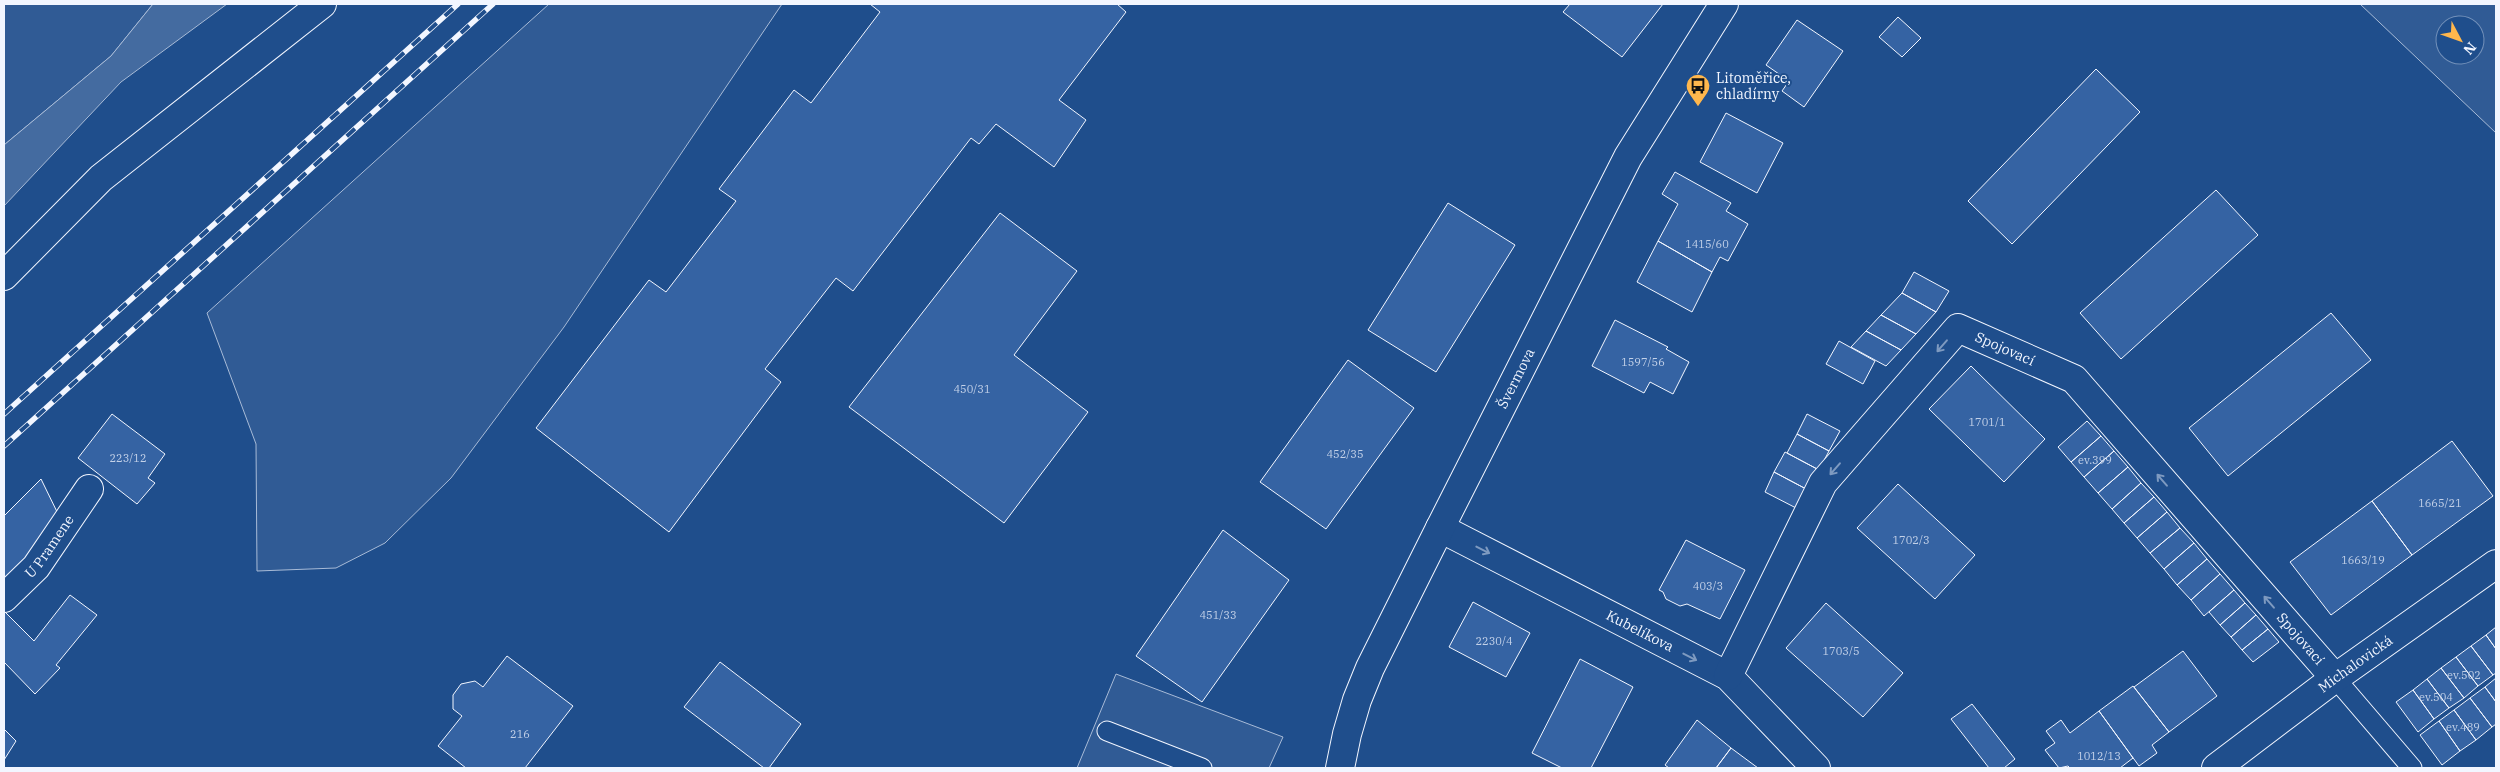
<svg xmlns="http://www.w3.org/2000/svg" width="2500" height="772" font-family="'IBM Plex Serif',serif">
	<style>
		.built { fill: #305b95; stroke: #a8bbd7; fill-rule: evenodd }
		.water { fill: #446ba0; stroke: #a8bbd7 }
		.building { fill: #3563a3; stroke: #f2f6ff }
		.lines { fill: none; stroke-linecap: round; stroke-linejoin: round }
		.service-casing { stroke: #f2f6ff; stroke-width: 21 }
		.minor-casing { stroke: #f2f6ff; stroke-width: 30 }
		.tertiary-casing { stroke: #f2f6ff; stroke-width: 30 }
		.secondary-casing { stroke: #f2f6ff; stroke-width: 30 }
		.service { stroke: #1f4e8c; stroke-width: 19 }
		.minor { stroke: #1f4e8c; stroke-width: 28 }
		.tertiary { stroke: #1f4e8c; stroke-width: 28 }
		.secondary { stroke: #1f4e8c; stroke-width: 28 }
		.rail-casing { stroke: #f2f6ff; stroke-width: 5.5 }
		.rail { stroke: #1f4e8c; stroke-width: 4; stroke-dasharray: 11; stroke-linecap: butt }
		.oneway { stroke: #7e9ac0 }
		.labels { text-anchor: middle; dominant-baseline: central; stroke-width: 4; stroke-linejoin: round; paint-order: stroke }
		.number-label { font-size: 11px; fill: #c3d1e8 }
		.poi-label { font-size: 14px; fill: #f2f6ff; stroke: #1f4e8c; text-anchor: start }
		.street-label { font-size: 14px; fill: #f2f6ff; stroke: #1f4e8c }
	</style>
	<rect width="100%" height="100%" fill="#1f4e8c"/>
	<path class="built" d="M4 4H153L111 56 4 145Z
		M549 4H782L564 327 451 478 385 543 336 568 257 571 256 444 207 313Z
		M2360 4H2496V133ZM2445 25H2475V55H2445Z
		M1116 674 1283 737 1269 768H1077Z"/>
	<path class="water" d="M153 4H227L121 82 4 206V145L111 56Z"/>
	<path class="building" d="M870 4H1117L1126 12 1059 100 1086 120 1054 167 996 124 979 144 971 138 853 291 836 278 765 369 781 382 669 532 536 428 649 280 666 292 736 201 719 189 794 90 811 103 880 12Z
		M1570 4H1663L1622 57 1563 12Z
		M1898 17 1921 38 1902 57 1879 37Z
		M1797 20 1843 51 1804 107 1782 91 1789 81 1766 65Z
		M2096 69 2140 112 2012 244 1968 201Z
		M1726 113 1783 143 1757 193 1700 162Z
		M1675 172 1731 203 1726 211 1748 224 1728 261 1720 257 1712 272 1658 241 1678 204 1662 194Z
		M2216 190 2258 235 2121 359 2080 313Z
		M1448 203 1515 245 1436 372 1368 330Z
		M1000 213 1077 271 1014 355 1088 412 1004 523 849 407Z
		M1658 241 1712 272 1692 312 1637 282Z
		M1914 272 1949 291 1936 312 1902 293Z
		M1902 293 1936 312 1916 334 1881 315Z
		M2331 313 2371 360 2228 476 2189 428Z
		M1881 315 1916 334 1901 350 1866 331Z
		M1615 320 1668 347 1666 349 1689 362 1673 394 1650 382 1644 393 1592 366Z
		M1866 331 1901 350 1886 366 1851 347Z
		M1839 341 1875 361 1863 384 1826 364Z
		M1348 360 1414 408 1326 529 1260 482Z
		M1971 366 2045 439 2004 482 1929 409Z
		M112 414 165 454 148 478 155 483 137 504 78 458Z
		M1807 414 1840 431 1829 451 1797 434Z
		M2087 421 2101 436 2071 462 2058 447Z
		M1797 434 1829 451 1819 470 1787 453Z
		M2101 436 2114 451 2084 477 2071 462Z
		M2452 441 2493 496 2412 555 2372 501Z
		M2114 451 2128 467 2098 493 2084 477Z
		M1785 452 1819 470 1808 490 1774 472Z
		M2128 467 2141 483 2112 509 2098 493Z
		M1774 472 1808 490 1798 509 1765 492Z
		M41 479 62 522 4 581V516Z
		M2141 483 2154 497 2124 523 2112 509Z
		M1898 484 1975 555 1935 599 1857 528Z
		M2154 497 2167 512 2137 538 2124 523Z
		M2372 501 2412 555 2331 615 2290 562Z
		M2167 512 2180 528 2150 553 2137 538Z
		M2180 528 2194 543 2164 569 2150 553Z
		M1223 530 1289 580 1202 702 1136 656Z
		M1686 540 1745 570 1720 619 1687 604 1680 606 1666 599 1663 592 1659 590Z
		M2194 543 2207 559 2177 585 2164 569Z
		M2207 559 2220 574 2191 600 2177 585Z
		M2220 574 2234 590 2204 616 2191 600Z
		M2234 590 2245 603 2220 625 2209 612Z
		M70 595 97 615 56 665 60 668 35 694 4 662V614L5 612 34 641Z
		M1473 602 1530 633 1506 677 1449 647Z
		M1826 603 1903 673 1863 717 1786 648Z
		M2245 603 2256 615 2231 637 2220 625Z
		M2256 615 2268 629 2242 650 2231 637Z
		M2496 627V649L2486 635Z
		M2268 629 2279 642 2253 662 2242 650Z
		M2486 635 2496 649V673L2493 675 2471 646Z
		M2471 646 2493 675 2478 686 2456 657Z
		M2183 651 2217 696 2169 732 2134 687Z
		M507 656 573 706 525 768H466L438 746 462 716 453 709V695L461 684 475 681 483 687Z
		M2456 657 2478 686 2464 698 2441 668Z
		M1580 659 1633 687 1591 768H1562L1532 753Z
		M720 662 801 724 769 768H764L684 707Z
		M2441 668 2464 698 2449 708 2427 679Z
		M2496 678V702L2485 687Z
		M2427 679 2449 708 2434 719 2413 690Z
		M2133 686 2169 732 2152 745 2157 753 2139 766 2099 711Z
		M2485 687 2496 702V724L2492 727 2470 698Z
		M2413 690 2434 719 2418 732 2396 702Z
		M2470 698 2492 727 2476 740 2454 710Z
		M1972 704 2015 759 2004 768H1989L1951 719Z
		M2454 710 2476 740 2460 751 2439 721Z
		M2099 711 2133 758 2120 768H2070L2068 766 2059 768 2045 750 2055 743 2046 731 2061 720 2070 733Z
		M1697 720 1731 748 1716 768H1669L1665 765Z
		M2439 721 2460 751 2442 765 2420 735Z
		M4 729 16 741 4 760Z
		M1731 748 1758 768H1716Z"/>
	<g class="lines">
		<defs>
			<path id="service" d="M2335 678 2412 768
				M1107 731 1202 768"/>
			<g id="minor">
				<path d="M4 276 101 178 322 4"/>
				<path id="s1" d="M1440 528 1728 676 1816 768"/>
				<path id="s2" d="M4 598 36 567 89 489"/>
				<path id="s3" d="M1728 676 1823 483 1958 328 2074 379 2335 678"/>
			</g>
			<g id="tertiary">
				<path id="s4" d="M2216 768 2335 678 2496 564"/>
			</g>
			<g id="secondary">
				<path id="s5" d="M1340 768 1347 734 1357 700 1370 668 1440 528 1628 157 1724 4"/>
			</g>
		</defs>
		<use href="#service" class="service-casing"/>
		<use href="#minor" class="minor-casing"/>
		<use href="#tertiary" class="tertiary-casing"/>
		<use href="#secondary" class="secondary-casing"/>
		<use href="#service" class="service"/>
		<use href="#minor" class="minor"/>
		<use href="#tertiary" class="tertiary"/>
		<use href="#secondary" class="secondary"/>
		<defs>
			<path id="rail" d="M4 414 458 4
				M4 446 493 4"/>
		</defs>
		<use href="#rail" class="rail-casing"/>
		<use href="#rail" class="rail"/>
	</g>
	<defs><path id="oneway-shaft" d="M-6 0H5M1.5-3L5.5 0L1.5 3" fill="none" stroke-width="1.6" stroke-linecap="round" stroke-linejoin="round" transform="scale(1.25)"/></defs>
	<g class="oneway">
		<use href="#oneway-shaft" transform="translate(1942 346) rotate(131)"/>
		<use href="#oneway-shaft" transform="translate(1835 469) rotate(131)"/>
		<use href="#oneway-shaft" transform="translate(2162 480) rotate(-131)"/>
		<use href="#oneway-shaft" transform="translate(1483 550) rotate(27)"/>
		<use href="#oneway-shaft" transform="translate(2269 602) rotate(-131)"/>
		<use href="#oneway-shaft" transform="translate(1690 657) rotate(27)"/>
	</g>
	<defs>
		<symbol id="bus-pin" viewBox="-11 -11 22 30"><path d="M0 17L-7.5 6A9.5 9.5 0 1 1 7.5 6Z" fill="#ffb74d" stroke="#1f4e8c"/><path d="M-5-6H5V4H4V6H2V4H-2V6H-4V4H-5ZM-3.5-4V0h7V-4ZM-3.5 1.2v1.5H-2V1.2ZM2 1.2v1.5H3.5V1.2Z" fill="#111"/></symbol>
	</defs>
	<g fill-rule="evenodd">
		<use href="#bus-pin" x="1684" y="72" width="28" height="38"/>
	</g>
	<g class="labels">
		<g class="number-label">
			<text x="1707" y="244">1415/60</text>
			<text x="1643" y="362">1597/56</text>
			<text x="972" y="389">450/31</text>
			<text x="1987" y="422">1701/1</text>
			<text x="1345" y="454">452/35</text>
			<text x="128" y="458">223/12</text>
			<text x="2095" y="460">ev.399</text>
			<text x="2440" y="503">1665/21</text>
			<text x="1911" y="540">1702/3</text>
			<text x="2363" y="560">1663/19</text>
			<text x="1708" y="586">403/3</text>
			<text x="1218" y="615">451/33</text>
			<text x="1494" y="641">2230/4</text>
			<text x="1841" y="651">1703/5</text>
			<text x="2464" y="675">ev.502</text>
			<text x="2436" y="697">ev.504</text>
			<text x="2463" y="727">ev.489</text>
			<text x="520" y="734">216</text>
			<text x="2099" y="756">1012/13</text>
		</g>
		<g class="poi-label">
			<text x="1716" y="78">Litoměřice,<tspan x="1716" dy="16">chladírny</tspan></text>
		</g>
		<g class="street-label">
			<text stroke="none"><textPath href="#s3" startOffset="472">Spojovací</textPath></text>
			<text stroke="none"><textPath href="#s5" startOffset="429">Švermova</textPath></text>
			<text stroke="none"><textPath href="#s2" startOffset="69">U Pramene</textPath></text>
			<text stroke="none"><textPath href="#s1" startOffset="225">Kubelíkova</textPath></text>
			<text stroke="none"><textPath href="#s3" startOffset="892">Spojovací</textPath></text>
			<text stroke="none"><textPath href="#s4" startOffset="174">Michalovická</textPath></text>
		</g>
	</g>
	<rect width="2500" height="772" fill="none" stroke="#f2f6ff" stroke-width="10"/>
	<g transform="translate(2460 40) rotate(131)"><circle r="24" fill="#1f4e8c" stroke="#7391ba"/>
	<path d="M0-4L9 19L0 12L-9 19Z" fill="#ffb74d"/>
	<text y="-8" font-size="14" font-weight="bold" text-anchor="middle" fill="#f2f6ff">N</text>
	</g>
</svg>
